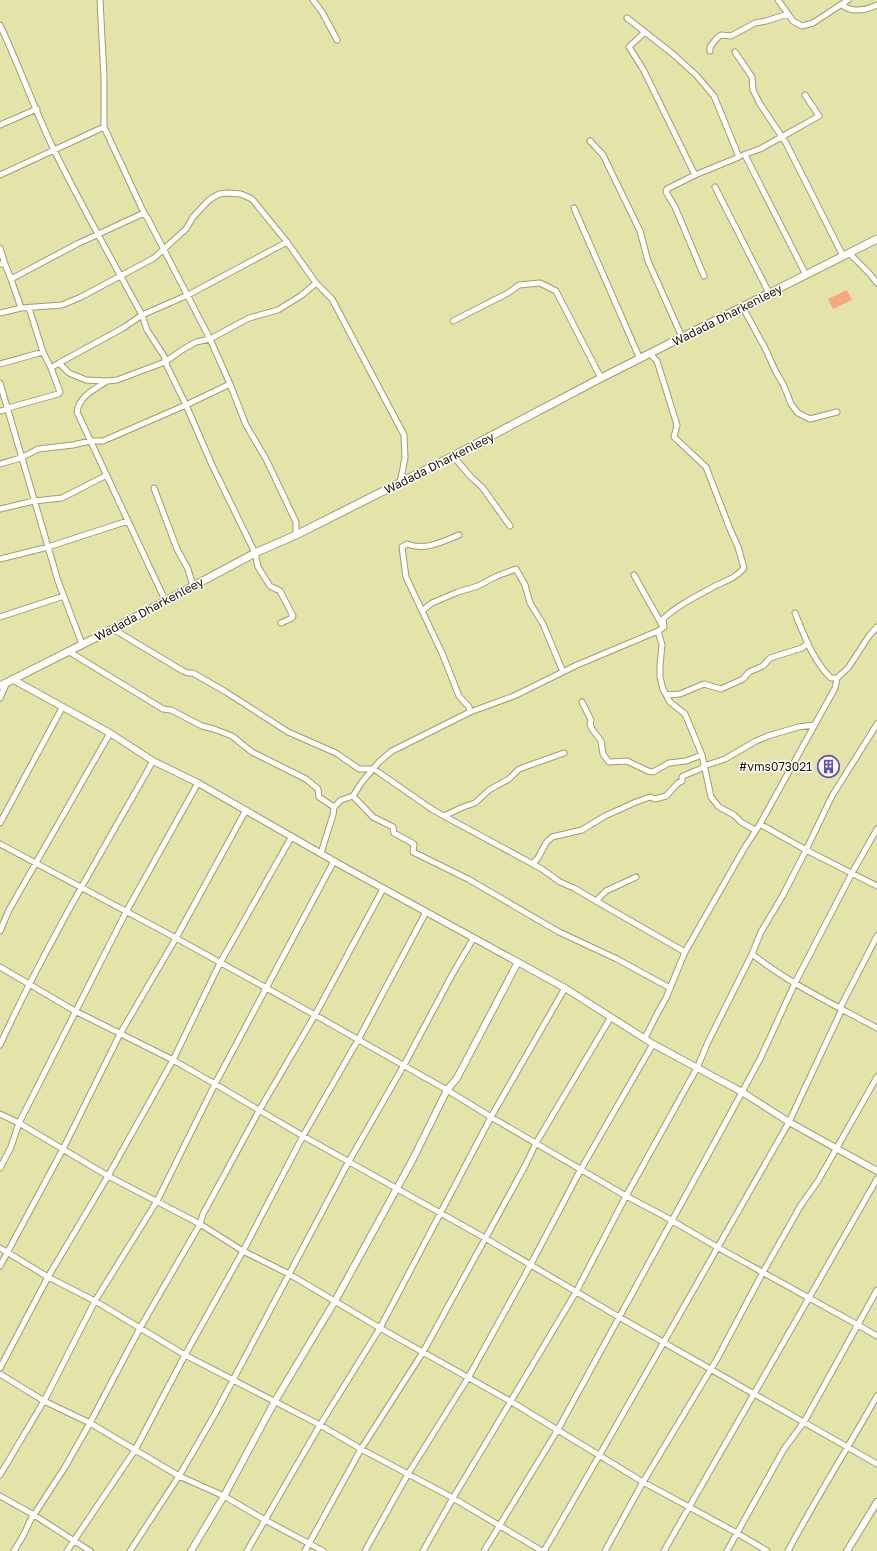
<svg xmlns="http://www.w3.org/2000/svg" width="877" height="1551" font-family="'Golos Text',sans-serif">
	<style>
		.green { fill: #f8a77e }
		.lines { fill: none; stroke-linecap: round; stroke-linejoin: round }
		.minor-casing { stroke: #a09f67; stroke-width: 7 }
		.tertiary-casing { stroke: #a09f67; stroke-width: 8 }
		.secondary-casing { stroke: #a09f67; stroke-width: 9 }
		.minor { stroke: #fff; stroke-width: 5 }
		.tertiary { stroke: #fff; stroke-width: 6 }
		.secondary { stroke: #fff; stroke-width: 7 }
		.labels { text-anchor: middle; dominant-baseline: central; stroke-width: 3; stroke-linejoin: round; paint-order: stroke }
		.street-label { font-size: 12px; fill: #191803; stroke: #fff }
		.poi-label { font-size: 12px; fill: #191803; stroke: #fff; text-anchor: end }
	</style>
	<rect width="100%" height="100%" fill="#e4e3a9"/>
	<path class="green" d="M847 290 852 300 833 309 828 299Z"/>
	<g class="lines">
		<defs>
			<path id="minor" d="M100 0 104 77V127L144 213 148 219 210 339 230 384
				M313 0 322 12 337 40
				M778 0 793 21 802 26 813 23 848 0
				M842 5C852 13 866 10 877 5
				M627 18 673 54 697 76 714 96 739 157 695 175 667 189 666 192 675 207 704 276
				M0 25C19 65 34 108 53 148 81 205 112 260 142 315L188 295 287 242
				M645 32 629 47 643 69 695 175
				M710 51V47L717 38 721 35 731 36 755 23 766 21 788 14
				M735 52 752 77 753 90 760 104 786 143 843 256
				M0 125 37 109
				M590 141 603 155 640 231 648 261 682 337
				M743 155 760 149 819 116 805 95
				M745 155 806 275
				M0 175 104 127
				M715 187 769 293
				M574 208 640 359
				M0 248 5 264
				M849 253 869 273 877 283
				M0 264H5L11 279 77 244 144 213
				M11 279 21 308
				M742 306 765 348 775 370 784 386 791 404 798 413 810 419 837 412
				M29 308 43 352 51 368
				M0 313 21 308 62 305 81 297 154 258 186 229 193 217 209 200 219 194 228 193 241 194 252 199 287 242 316 283 332 299 404 435 405 458 400 483
				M453 321 508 293 519 285 540 283 556 291 601 378
				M59 363 123 328 142 315 147 330 164 356 167 366 186 405 230 384 246 425 266 459 296 522V535
				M0 364 43 352
				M107 381C95 389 79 396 77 412L165 600
				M0 383 58 581 82 644
				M8 408 58 394 60 392 51 368 59 363 69 373 86 380 107 381 117 380 165 362 182 350 196 342 210 339 249 318 278 310 302 295 316 283
				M0 411 8 409
				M453 456 471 477 482 487 510 526
				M0 464 21 458 38 449 73 445 90 441H103L186 405 212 465 255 553 258 567 270 586 280 591 293 616 292 618 281 623
				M154 488 177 549 188 569 193 586
				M0 509 34 501 62 498 107 475
				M459 535C442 542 424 551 407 544L402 547 406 577 442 653 459 696 469 707 470 712
				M0 559 48 547 128 521
				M634 575 662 625
				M423 610 432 603 458 592 478 586 497 576 516 569 525 585 530 603 543 624 563 672
				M795 613C804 635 813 661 831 678H837
				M0 617 64 596
				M113 629 183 671 188 673H193L226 692 288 732 336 753 359 769H374L433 810 542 869 560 882 574 888 596 901 685 952
				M658 631 662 645 660 665V677L663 689 670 702 685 714 702 755 711 797 719 807 734 815 741 822 755 830
				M68 651 163 709 171 710 202 726 214 729 232 736 252 752 306 779 318 789 319 797 334 807
				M666 695 680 694 704 684 721 689 743 679 749 672 763 666 770 658 802 648 808 643
				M0 698 7 682
				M582 702 591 720 590 724 592 729 601 741 603 754 609 762 627 761 648 771 653 772 669 763 686 761 702 755
				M877 724 832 796 806 850 877 886
				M353 796 373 817 393 827 394 833 414 844 413 852 468 879 559 932 617 959 670 988
				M444 816 463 807 475 803 489 790 509 779 519 769 564 753
				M0 823 62 708
				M0 844 176 938 315 1015 447 1090 491 1117 626 1196 664 1216 717 1247 858 1325 877 1336
				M321 853 333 815 334 807 341 800 353 796 362 782 379 762 392 751 470 712 514 696 577 665 658 631 664 627 663 619C678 605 697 596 715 586 726 581 737 577 744 568L738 547 730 529 706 467 674 437 677 425 657 361 650 354
				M532 864 538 858 546 843 552 837 582 830 605 816 636 802 650 797 655 799 666 796 678 783 682 781V777L683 776 700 769 704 766 725 759 756 741 768 736 798 727 814 725
				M596 901 606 891 636 877
				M0 931 9 910 110 733
				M752 954C790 984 835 1005 877 1028
				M0 967 75 1011 173 1060 215 1084 303 1136 485 1238 619 1317 877 1464
				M840 1008 877 936
				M645 1038 657 1014 666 998 685 952 745 847 760 824 835 688 837 678 848 668 869 636 877 627
				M0 1045C45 947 100 855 153 761
				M0 1114 19 1123 108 1176 200 1224 243 1251 289 1274 380 1328 510 1401 643 1482 737 1533 767 1551
				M0 1168 11 1147 19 1123 126 912 198 783
				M0 1248 48 1277 95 1301 185 1355 320 1425 361 1449 453 1498 542 1551
				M0 1266 63 1149 120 1034 176 938 246 810
				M0 1368 48 1277 108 1176 173 1060 220 963 292 836
				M0 1374 44 1401 90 1423 179 1476 224 1496 265 1520 323 1551
				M0 1475 44 1401 95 1301 157 1201 215 1084 334 861
				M0 1496 34 1515 90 1551
				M14 1551 24 1534 30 1521 65 1467 90 1423 140 1328 200 1224 203 1214 260 1109 315 1015 383 889
				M67 1551 135 1450 185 1355 243 1251 303 1136 358 1040 426 912
				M130 1551 179 1476 215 1414 349 1161 404 1065 452 975 473 939
				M247 1551 320 1425 380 1328 491 1117 565 988
				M305 1551 361 1449 423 1352 525 1166 536 1143 611 1017
				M365 1551 408 1474 468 1378 531 1264 581 1169 653 1044
				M423 1551 453 1498 576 1292 626 1196 697 1068 708 1042 752 954 761 932 783 895 806 850 760 824
				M484 1551 557 1431 710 1151 760 1059 795 983 852 873 877 829
				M544 1551 599 1456 789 1122 842 1009
				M605 1551 643 1482 717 1359 763 1272 801 1205 818 1181 877 1077
				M664 1551 877 1179
				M727 1551 784 1449 804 1422 877 1290
				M788 1551C816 1498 848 1448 877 1396"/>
			<path id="tertiary" d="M12 679 110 733 153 761 198 783 346 868 565 988 653 1044 742 1092 789 1122 877 1171
				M191 1551 224 1496 275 1401 335 1301 413 1159 447 1090 457 1078 518 962
				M847 1551 877 1502"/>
			<path id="secondary" d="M0 686 113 629 255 553 296 535 453 456 601 378 877 239"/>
		</defs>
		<use href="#minor" class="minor-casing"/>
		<use href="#tertiary" class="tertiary-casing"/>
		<use href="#secondary" class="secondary-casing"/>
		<use href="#minor" class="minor"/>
		<use href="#tertiary" class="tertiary"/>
		<use href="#secondary" class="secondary"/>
	</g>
	<defs>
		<symbol id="building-ring" viewBox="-11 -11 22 22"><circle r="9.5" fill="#fff" stroke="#654dc6" stroke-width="1.5"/><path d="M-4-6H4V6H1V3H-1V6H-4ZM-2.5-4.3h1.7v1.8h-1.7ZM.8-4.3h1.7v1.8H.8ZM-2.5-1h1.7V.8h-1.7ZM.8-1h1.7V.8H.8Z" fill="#654dc6"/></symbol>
	</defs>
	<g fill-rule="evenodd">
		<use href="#building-ring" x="816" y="754" width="25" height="25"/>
	</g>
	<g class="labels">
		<g class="street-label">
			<text transform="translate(727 315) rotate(-27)">Wadada Dharkenleey</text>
			<text transform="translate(439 463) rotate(-27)">Wadada Dharkenleey</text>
			<text transform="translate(149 609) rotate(-28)">Wadada Dharkenleey</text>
		</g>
		<g class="poi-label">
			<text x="812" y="766">#vms073021</text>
		</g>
	</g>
</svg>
